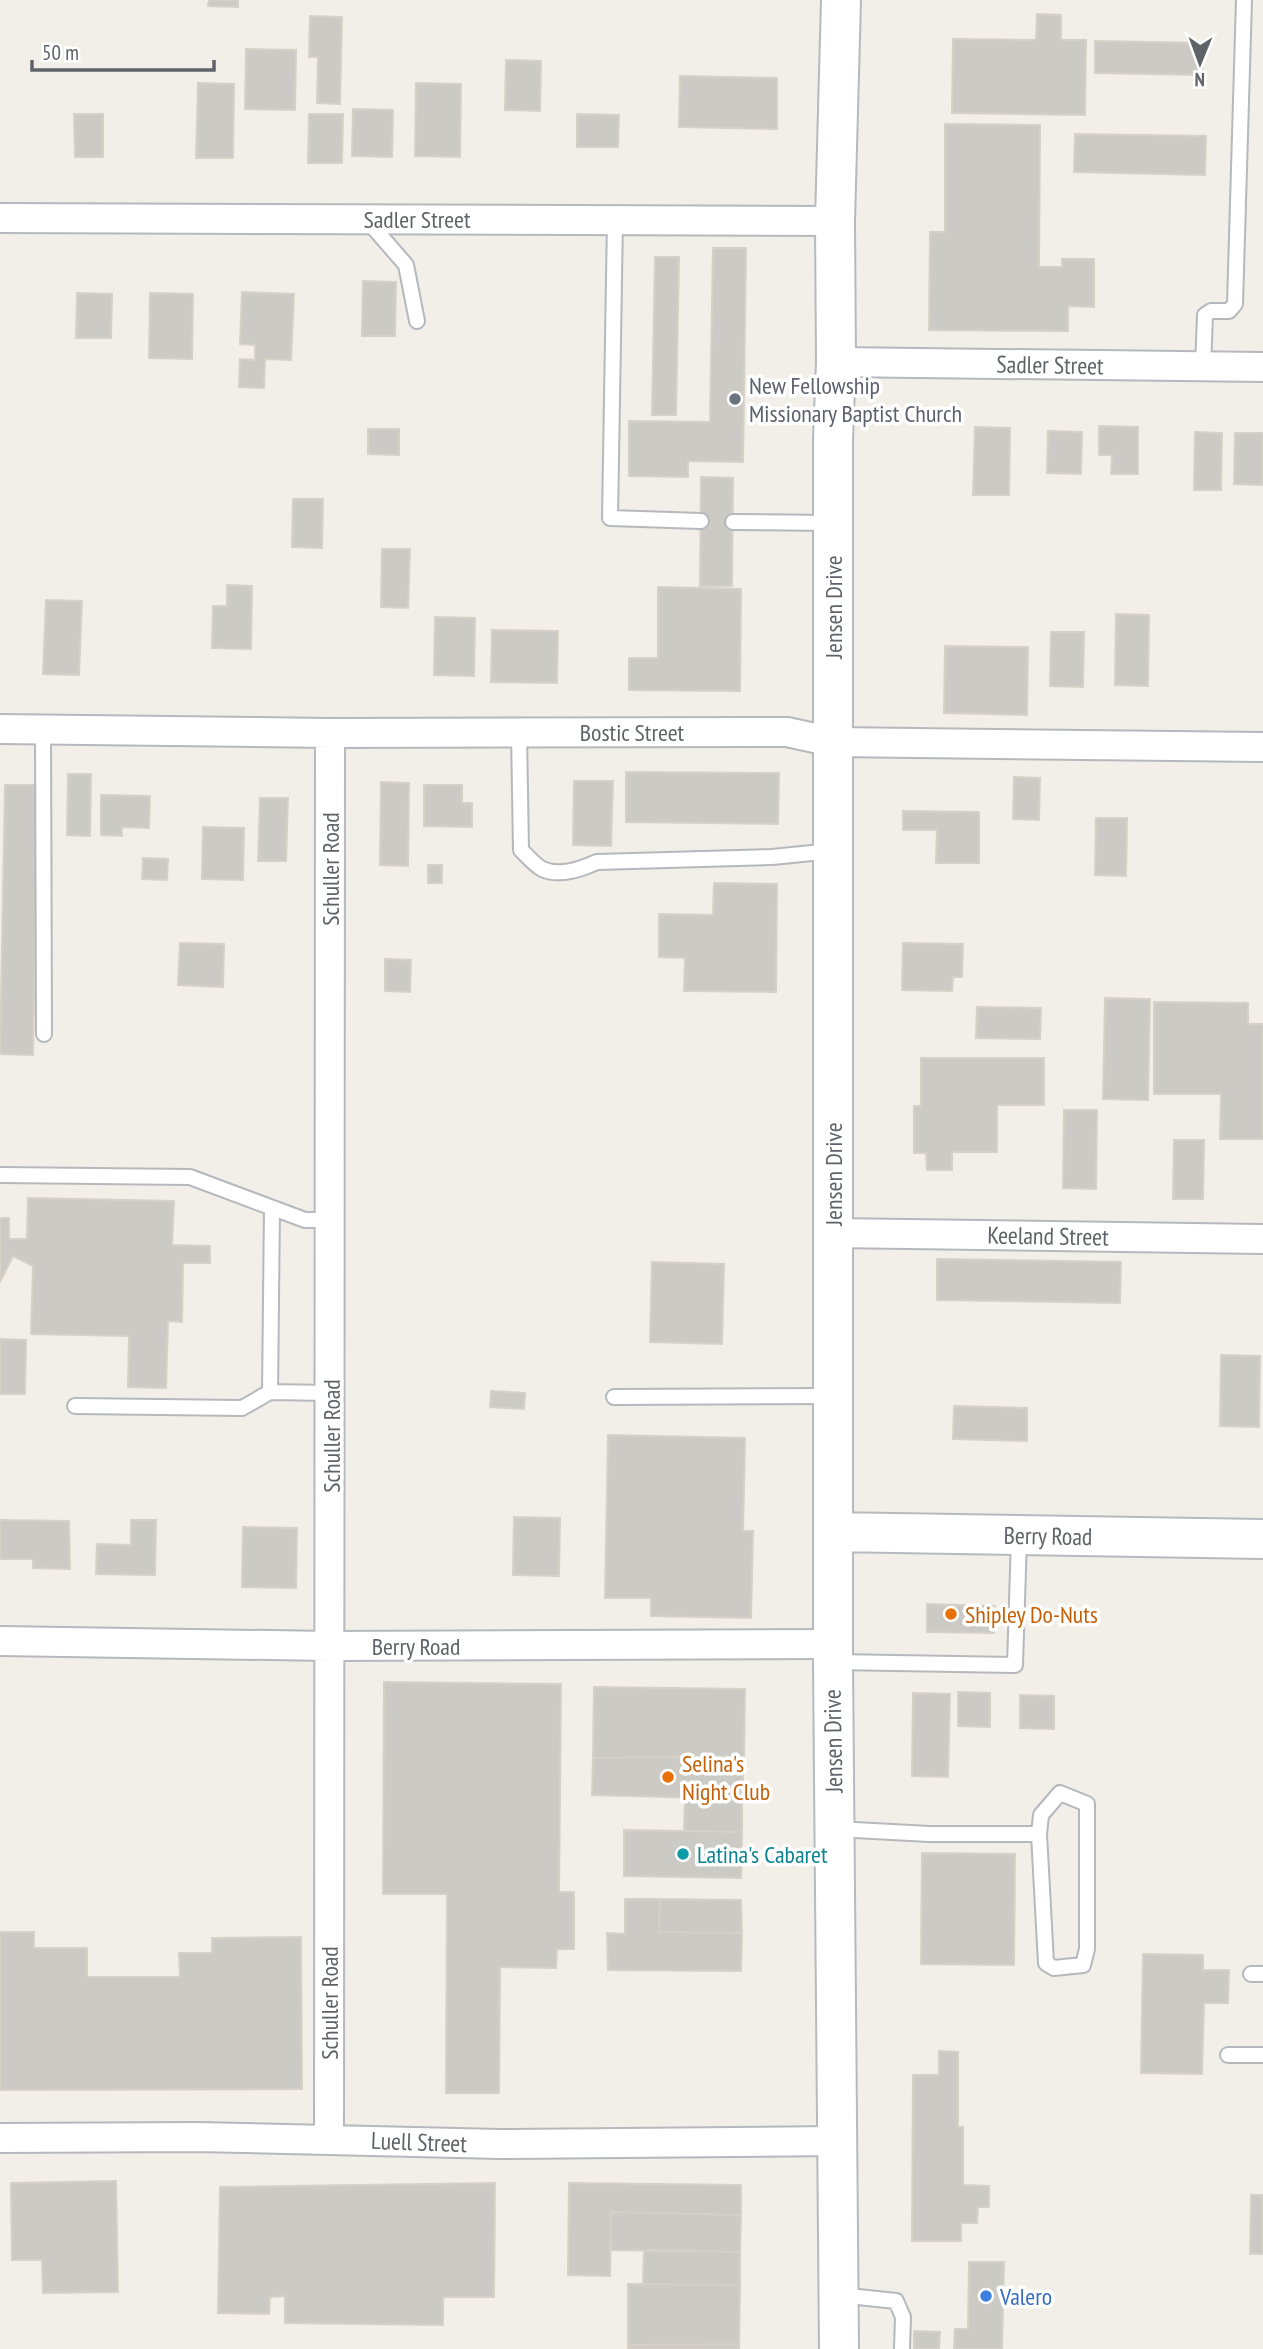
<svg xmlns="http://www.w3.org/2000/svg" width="1263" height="2349" font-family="'PT Sans Narrow',sans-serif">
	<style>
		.building { fill: #cccac5; stroke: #d6d1c6; stroke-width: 2 }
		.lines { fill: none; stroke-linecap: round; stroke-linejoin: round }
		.lane-casing { stroke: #b5b8bc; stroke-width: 18 }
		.street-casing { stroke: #b5b8bc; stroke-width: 32 }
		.secondary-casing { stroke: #b6babf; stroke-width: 42 }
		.lane { stroke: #fff; stroke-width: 14 }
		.street { stroke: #fff; stroke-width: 28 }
		.secondary { stroke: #fff; stroke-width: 38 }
		.worship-dot { fill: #6b7280; stroke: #fff; stroke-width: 2.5 }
		.food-dot { fill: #e8710a; stroke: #fff; stroke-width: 2.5 }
		.culture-dot { fill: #0f9aa8; stroke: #fff; stroke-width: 2.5 }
		.shop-dot { fill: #3f7fe0; stroke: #fff; stroke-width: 2.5 }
		.labels { text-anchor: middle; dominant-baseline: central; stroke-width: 7; stroke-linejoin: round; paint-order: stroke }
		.street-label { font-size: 24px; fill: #5f6368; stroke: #fff }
		.worship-label { font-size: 24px; fill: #5b616d; stroke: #fff; text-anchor: start }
		.food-label { font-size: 24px; fill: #c56008; stroke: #fff; text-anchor: start }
		.culture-label { font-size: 24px; fill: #0d838f; stroke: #fff; text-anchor: start }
		.shop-label { font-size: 24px; fill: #366cbe; stroke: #fff; text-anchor: start }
	</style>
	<rect width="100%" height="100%" fill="#f1efe8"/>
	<path class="building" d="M209 0H238V7L208 6Z
		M1037 14 1061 15V40H1086L1085 115 952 113 953 39 1036 40Z
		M310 16 342 17 340 104 317 103 318 57H309Z
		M1095 41 1203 43 1202 75 1095 73Z
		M246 49 296 50 295 110 245 109Z
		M506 60 541 61 540 111 505 110Z
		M680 76 777 78V129L679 127Z
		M198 83 234 84 233 158H196Z
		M416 83 461 84 460 157 415 156Z
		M353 109 393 110 392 157 352 156Z
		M74 114H103V157H75Z
		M309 114H343L342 163H308Z
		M577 114 619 115 618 147H577Z
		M945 124 1040 125 1039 267H1062V259H1094V307L1068 306V331L929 330 930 232H945Z
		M1075 134 1206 136 1205 175 1074 172Z
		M713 248H746L743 462 688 461V477L629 476V421L710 422Z
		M655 257H679L676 415H652Z
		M363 281 396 282 395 336H362Z
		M242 292 294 294 291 360 265 359 264 388 239 387 240 359 255 360V345L240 344Z
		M77 293 112 294 111 338H76Z
		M150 293 193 294 192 359 149 358Z
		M1099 426 1138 427V474H1111L1112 455H1099Z
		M975 427 1010 428 1009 495H973Z
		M368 429H399V455L368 454Z
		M1048 431 1082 432 1081 474 1047 473Z
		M1195 432 1222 433 1221 490H1194Z
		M1235 433H1263V485L1234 484Z
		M701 477 733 478 732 586H700Z
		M293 499H323L322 548 292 547Z
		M382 549H410L408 608 381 607Z
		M227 585 252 586 251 649 212 648 213 606H227Z
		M658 587 741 589 740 691 629 690V658H658Z
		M46 600 82 601 79 675 43 674Z
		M1116 614 1149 615 1148 686 1115 685Z
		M435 617 475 618 474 676 434 675Z
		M492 630 558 631 557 683 491 682Z
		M1051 632H1084L1083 687 1050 686Z
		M945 646 1028 647 1027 715 944 713Z
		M626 772 779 773 778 824 626 822Z
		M68 774H91L90 836 67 835Z
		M1014 777 1040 778 1039 820 1013 819Z
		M574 781H613L611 846 573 845Z
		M381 782 409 783 408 866 380 865Z
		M5 785H38L33 1055 0 1054Z
		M424 785H462V803H472V827L424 826Z
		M101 795 150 796 149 828 122 827V836L101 835Z
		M260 798H288L286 861H258Z
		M903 811 979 812V863H936L937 830H903Z
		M1096 818H1127L1126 876 1095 875Z
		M203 827 244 828 243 880 202 879Z
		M143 858 168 859 167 880 142 879Z
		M428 865H442V883H428Z
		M714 883 777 884 776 992 684 991 685 958 659 957V914L713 915Z
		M180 943 224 944 223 987 178 985Z
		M903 943 963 944 962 977H953L952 991 902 990Z
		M385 959 411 960 410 992 385 991Z
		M1105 998 1150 999 1148 1100 1103 1099Z
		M1154 1002 1248 1003V1024H1263V1139H1220L1221 1094H1154Z
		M977 1007 1041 1008 1040 1039 976 1038Z
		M921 1058H1044V1105H997V1152H952V1170H927L926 1153H914V1106H921Z
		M1064 1110H1097L1096 1189 1063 1188Z
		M1174 1140H1204L1203 1199H1173Z
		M28 1198 174 1201 172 1245 210 1246V1263H183L182 1322 168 1321 166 1388 128 1387 129 1336 31 1334 33 1266 13 1256 0 1282V1218H9V1239H27Z
		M937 1259 1121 1262 1120 1303 937 1300Z
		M652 1262 724 1264 722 1344 650 1342Z
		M0 1339 26 1340 25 1394H0Z
		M1221 1355 1260 1356 1259 1427 1220 1426Z
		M491 1391 525 1393 524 1409 490 1407Z
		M954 1406 1027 1408V1441L953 1439Z
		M608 1435 745 1438 743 1531H753L751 1618 651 1616V1598H605Z
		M514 1517 560 1518 559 1576 513 1575Z
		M0 1520 69 1521 70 1569 33 1568V1559H0Z
		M131 1520H156L155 1575 96 1574 97 1544 131 1545Z
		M243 1527 297 1528 296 1588 242 1587Z
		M927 1604 995 1606 994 1633 927 1632Z
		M384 1682 561 1684 559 1892H574V1949H557L556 1968 500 1967 499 2093H446L447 1894H383Z
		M594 1687 745 1689 744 1756 593 1758Z
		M958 1692 990 1693V1727L958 1726Z
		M913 1693 950 1694 948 1777 912 1776Z
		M1020 1695 1054 1696V1729L1020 1728Z
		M744 1756 742 1799 592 1795 593 1758Z
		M685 1799H742V1832L684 1831Z
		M624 1830 742 1832 741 1878 624 1876Z
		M922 1853 1015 1854 1014 1965 921 1964Z
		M625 1899H660L659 1932 742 1933 741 1971 608 1970 607 1933 625 1934Z
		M660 1899 741 1900 742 1933 659 1932Z
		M0 1932H34V1948H87V1977H180L179 1953H212V1938L301 1937 302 2089 0 2090Z
		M1143 1954 1203 1955V1970H1229L1228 2003H1204L1202 2074 1141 2073Z
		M939 2051 958 2052V2127H963V2185L989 2186V2207H978L977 2223H961V2241H912L913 2075H939Z
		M116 2181 118 2292 43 2293 42 2260H12L11 2183Z
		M495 2183 494 2297H443V2325L285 2323V2296L270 2297 269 2314 218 2313 220 2187Z
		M569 2183 741 2185V2215L611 2212 610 2276 568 2275Z
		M1251 2195H1263V2254H1250Z
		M611 2212 741 2215 740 2252 610 2250Z
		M644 2250 740 2252V2285L643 2284Z
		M969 2262H1004L1002 2349H954L955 2329H968Z
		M628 2284 740 2285 739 2344 628 2345Z
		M914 2331 940 2332 939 2349H914Z
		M739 2344V2349H628V2345Z"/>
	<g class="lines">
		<defs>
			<path id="lane" d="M366 219 406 265 417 321
				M615 220 610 518 701 521
				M1203 367 1205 315 1211 311H1229L1235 304 1244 0
				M733 522 833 523
				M43 729 44 1034
				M519 733 521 850C527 856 535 865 542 869 560 877 581 869 597 862L772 857 832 851
				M0 1175 190 1177 305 1220H330
				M270 1392 272 1208
				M614 1397 832 1396
				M75 1406 242 1408 270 1392 330 1393
				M835 1662 1015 1665 1019 1537
				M836 1829 929 1834H1039L1046 1963 1054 1968 1083 1965 1087 1949V1804L1060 1793 1041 1815 1039 1834
				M1251 1974H1263
				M1228 2055H1263
				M839 2295 896 2301 903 2317 902 2349"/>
			<path id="street" d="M0 218 835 221
				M836 362 1263 367
				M0 729 330 733 787 732 833 742 1263 747
				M833 1233 1263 1239
				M0 1641 329 1646 833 1644
				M0 2138 197 2137 500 2144 838 2141
				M329 2139 330 733"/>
			<path id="secondary" d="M833 1532 1263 1539
				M839 2349 833 1662V439L836 362 835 221 841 0"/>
		</defs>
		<use href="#lane" class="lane-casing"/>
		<use href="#street" class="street-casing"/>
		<use href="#secondary" class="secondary-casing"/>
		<use href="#lane" class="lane"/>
		<use href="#street" class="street"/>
		<use href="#secondary" class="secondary"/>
	</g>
	<circle class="worship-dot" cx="735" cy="399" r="7"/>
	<g class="food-dot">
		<circle cx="951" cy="1614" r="7"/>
		<circle cx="668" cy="1777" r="7"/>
	</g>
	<circle class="culture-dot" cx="683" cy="1854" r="7"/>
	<circle class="shop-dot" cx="986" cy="2296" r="7"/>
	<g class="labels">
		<g class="street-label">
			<text x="417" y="219">Sadler Street</text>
			<text transform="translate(1050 365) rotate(1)">Sadler Street</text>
			<text transform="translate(833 607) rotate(-90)">Jensen Drive</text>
			<text x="632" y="732">Bostic Street</text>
			<text transform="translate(330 869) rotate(-90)">Schuller Road</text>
			<text transform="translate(833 1174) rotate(-90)">Jensen Drive</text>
			<text transform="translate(1048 1236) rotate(1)">Keeland Street</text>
			<text transform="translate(331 1436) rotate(-90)">Schuller Road</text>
			<text transform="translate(1048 1536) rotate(1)">Berry Road</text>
			<text x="416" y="1646">Berry Road</text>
			<text transform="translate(833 1741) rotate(-91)">Jensen Drive</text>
			<text transform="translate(329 2003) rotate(-90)">Schuller Road</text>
			<text transform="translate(419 2142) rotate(2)">Luell Street</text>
		</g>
		<g class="worship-label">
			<text x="749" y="385">New Fellowship<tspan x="749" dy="28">Missionary Baptist Church</tspan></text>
		</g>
		<g class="food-label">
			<text x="965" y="1614">Shipley Do-Nuts</text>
			<text x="682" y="1763">Selina's<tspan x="682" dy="28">Night Club</tspan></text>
		</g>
		<g class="culture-label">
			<text x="697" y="1854">Latina's Cabaret</text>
		</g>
		<g class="shop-label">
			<text x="1000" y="2296">Valero</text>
		</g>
	</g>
	<g transform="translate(1200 63) rotate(181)" stroke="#ffffff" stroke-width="5" paint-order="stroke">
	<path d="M0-5L12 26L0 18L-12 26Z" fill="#5f6368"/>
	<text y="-10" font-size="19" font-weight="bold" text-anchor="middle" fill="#5f6368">N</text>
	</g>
	<path d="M32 60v10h182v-10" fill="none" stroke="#5f6368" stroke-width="3.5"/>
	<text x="42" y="60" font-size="21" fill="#5f6368" stroke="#ffffff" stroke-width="5" paint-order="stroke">50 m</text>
</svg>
